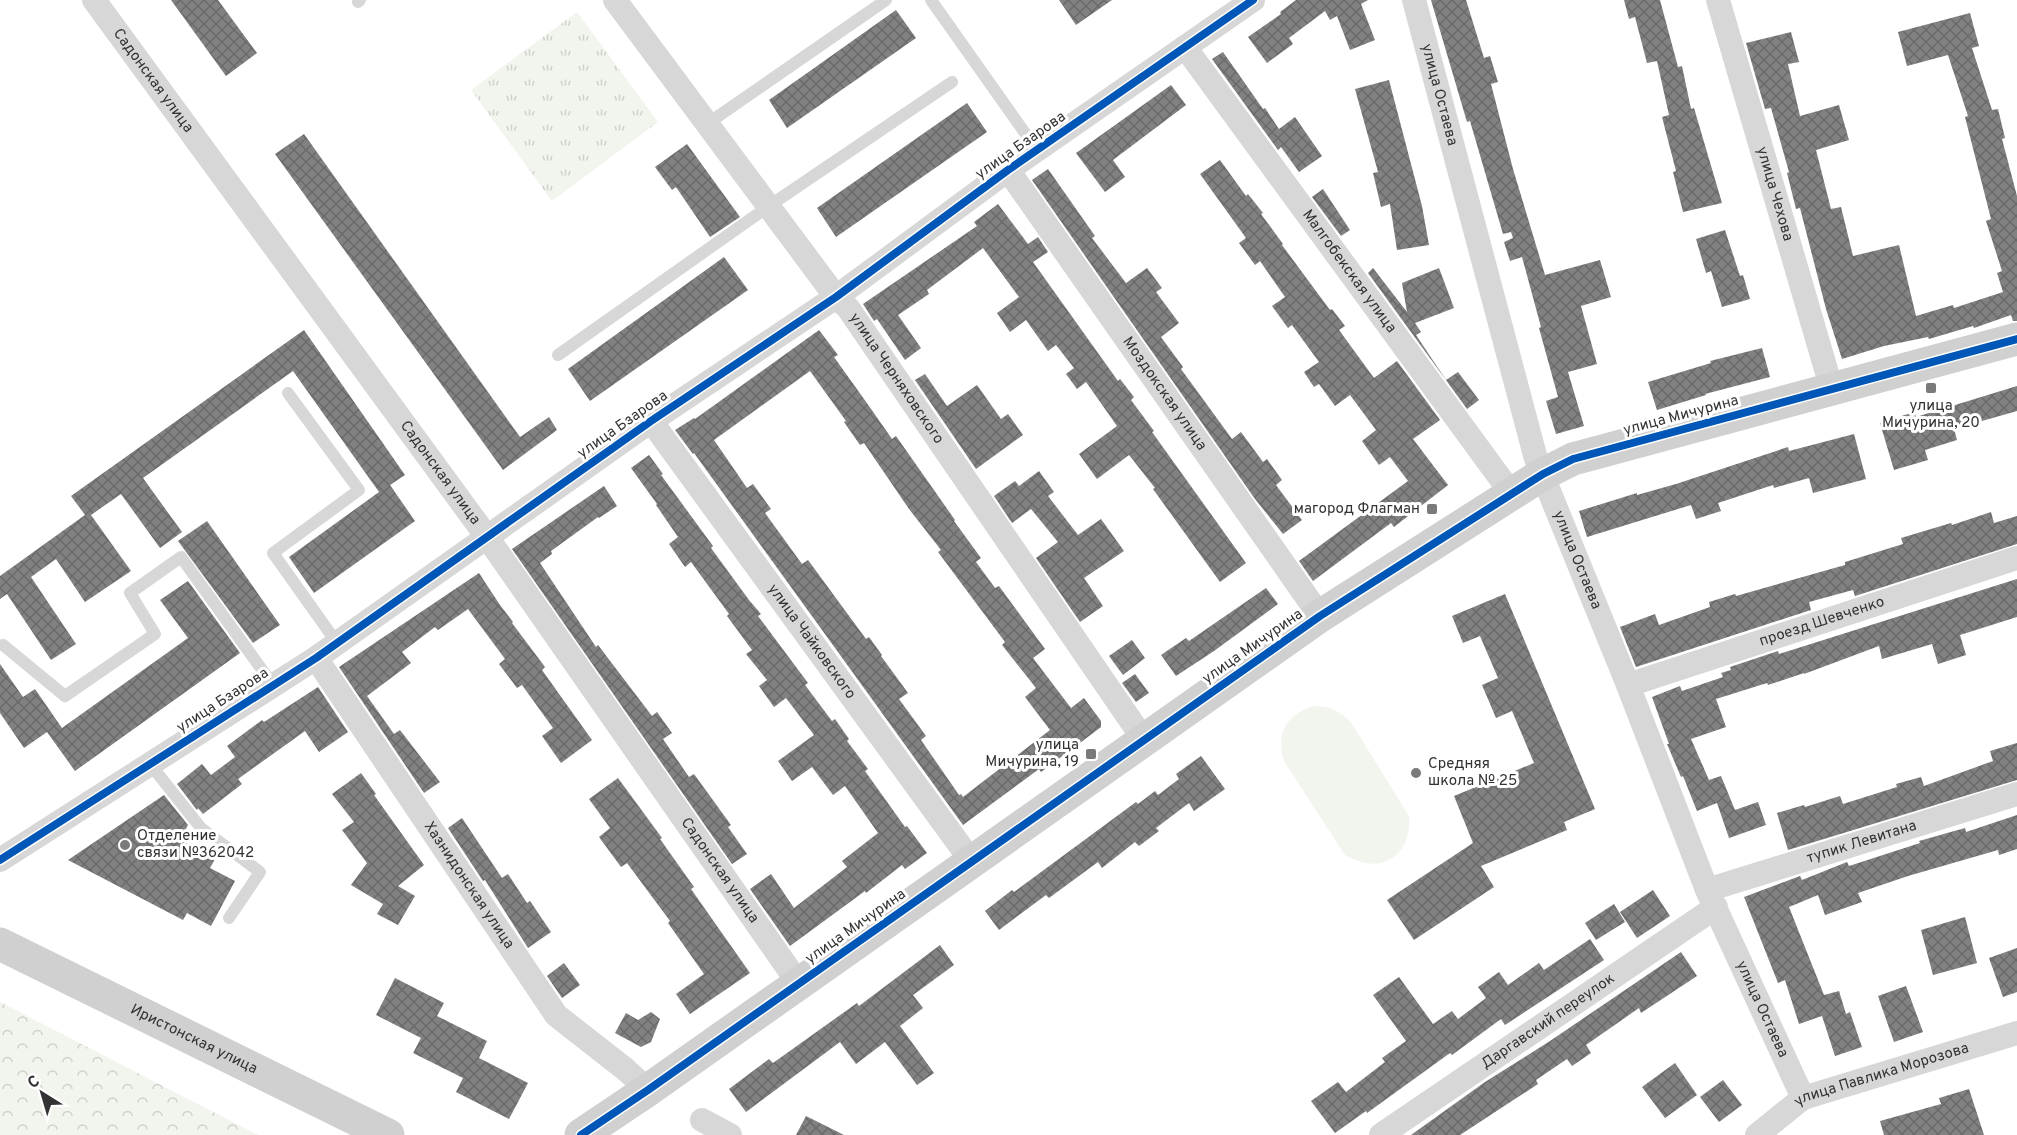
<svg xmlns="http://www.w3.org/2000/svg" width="2017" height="1135" font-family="Overpass,sans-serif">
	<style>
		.forest { fill: url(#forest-crowns) }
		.park { fill: url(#park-tufts) }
		.pitch { fill: #f1f5ed }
		.building { fill: url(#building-cross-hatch); fill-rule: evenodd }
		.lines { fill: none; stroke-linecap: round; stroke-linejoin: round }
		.lane { stroke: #d7d7d7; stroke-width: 12 }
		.street { stroke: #d7d7d7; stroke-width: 24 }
		.secondary { stroke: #d0d0d0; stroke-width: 33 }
		.cycleway-casing { stroke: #fff; stroke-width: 11 }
		.cycleway { stroke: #0057b8; stroke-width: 8 }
		.poi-dot { fill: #7a7a7a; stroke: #fff; stroke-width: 2 }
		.labels { text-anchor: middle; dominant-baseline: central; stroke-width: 6; stroke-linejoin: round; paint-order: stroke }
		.street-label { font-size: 15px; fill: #333; stroke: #fff }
		.poi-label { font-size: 15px; fill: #333; stroke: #fff; text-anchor: end }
	</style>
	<defs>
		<pattern id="forest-crowns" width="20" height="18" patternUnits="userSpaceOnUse" patternTransform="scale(1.5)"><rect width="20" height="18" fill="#f1f5ed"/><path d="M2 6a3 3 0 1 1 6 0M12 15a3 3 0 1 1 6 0" fill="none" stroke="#cfd2cc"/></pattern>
		<pattern id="park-tufts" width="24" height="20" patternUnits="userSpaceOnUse" patternTransform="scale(1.5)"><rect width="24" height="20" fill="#f1f5ed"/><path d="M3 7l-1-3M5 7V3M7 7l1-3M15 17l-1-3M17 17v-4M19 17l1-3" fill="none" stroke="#cfd2cc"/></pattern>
		<pattern id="building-cross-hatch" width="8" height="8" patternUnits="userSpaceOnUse" patternTransform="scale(1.5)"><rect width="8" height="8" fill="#818181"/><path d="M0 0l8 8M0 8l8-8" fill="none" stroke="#6a6a6a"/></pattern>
	</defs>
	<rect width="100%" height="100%" fill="#fff"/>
	<path class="forest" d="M0 1002 258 1135H0Z"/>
	<path class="park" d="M577 12 658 122 552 201 471 90Z"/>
	<path class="pitch" d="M1312 706C1329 706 1338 710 1350 721L1409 816C1412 857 1380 876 1345 855L1284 761C1276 733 1285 717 1312 706Z"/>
	<path class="building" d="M171 0H218L257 53 226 76Z
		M1059 0H1112L1076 25Z
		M1296 0H1368L1361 4 1375 40 1350 50 1337 16 1330 20 1325 11 1289 38 1293 44 1267 63 1248 37 1281 14 1280 12Z
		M1431 0H1466L1484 58 1490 56 1498 82 1491 84 1513 169 1545 275 1600 260 1611 297 1581 306 1597 364 1568 372 1584 426 1556 434 1546 401 1558 397 1539 328 1541 327 1522 257 1510 261 1504 242 1513 238 1511 232 1503 234 1470 121 1467 122Z
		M1624 0H1660L1678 67 1682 66 1691 109 1694 108 1722 203 1683 212 1673 172 1676 171 1662 117 1669 115 1657 61 1647 63 1635 17 1629 19Z
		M896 10 916 38 787 128 769 100Z
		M1970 13 1979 46 1972 48 1992 110 1998 109 2005 138 2002 139 2017 196V321H2013L2011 315 1974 328 1973 326 1929 339 1928 337 1884 346 1842 359 1826 309 1800 208 1796 209 1787 173 1789 172 1771 108 1765 109 1746 43 1791 32 1799 62 1788 64 1800 116 1839 105 1849 140 1816 150 1831 209 1841 207 1853 256 1899 245 1916 316 1953 305 1954 308 2003 292 1997 273 2002 271 1986 221 1991 219 1965 117 1968 116 1948 55 1907 66 1898 32Z
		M1223 52 1263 109 1265 108 1279 129 1295 117 1322 156 1299 172 1281 147 1278 150 1212 59Z
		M1389 80 1422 206 1429 245 1397 250 1390 204 1381 207 1373 173 1378 172 1355 89Z
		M1171 85 1186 105 1113 160 1125 177 1105 192 1076 153Z
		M967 103 987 132 836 237 817 208Z
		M304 134 520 437 549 417 557 430 503 470 275 154Z
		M687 144 740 217 710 237 676 187 672 190 655 167Z
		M1220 160 1246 196 1248 194 1263 213 1261 214 1283 244 1282 245 1330 310 1332 309 1345 326 1339 330 1374 378 1397 361 1440 420 1413 439 1448 485 1394 527 1391 523 1313 581 1299 561 1408 481 1390 457 1379 465 1362 441 1376 430 1350 395 1335 406 1319 384 1314 387 1304 372 1319 362 1292 325 1288 328 1272 306 1285 297 1260 261 1255 265 1239 243 1246 238 1200 174Z
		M1048 169 1095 236 1092 238 1126 283 1147 268 1162 288 1156 292 1179 323 1161 337 1183 367 1181 369 1232 439 1241 432 1263 462 1267 459 1282 480 1276 485 1302 520 1283 534 1255 499 1032 180Z
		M1323 189 1350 230 1341 236 1312 197Z
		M998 204 1028 244 1038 237 1048 252 1033 262 1118 381 1120 379 1134 397 1131 400 1154 431 1152 432 1246 563 1220 582 1153 489 1155 488 1129 455 1097 479 1079 454 1117 426 1086 382 1077 389 1066 374 1074 368 1056 345 1048 351 1026 320 1010 332 997 313 1019 297 983 248 927 290 929 294 898 315 921 348 905 360 877 319 874 321 863 304 977 226 974 222Z
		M1725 230 1740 276 1743 275 1750 299 1722 307 1711 271 1706 273 1696 239Z
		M724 257 748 290 590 401 568 369Z
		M1373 268 1407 312 1402 283 1439 268 1454 308 1415 323 1421 332 1416 335 1446 380 1458 372 1479 400 1467 409 1368 273Z
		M304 330 405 475 390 485 415 521 314 593 289 557 379 492 293 371 143 478 182 532 160 548 121 494 91 515 131 571 85 602 56 559 31 577 76 644 51 660 7 594 0 599V576L85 515 71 496Z
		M819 330 838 355 834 357 869 406 892 439 896 436 955 520 954 521 981 558 976 562 995 588 999 586 1045 649 1033 658 1071 708 1084 698 1101 721V727L1076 746 1041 772 1039 769 963 825 694 453 693 454 675 430 694 418 695 419ZM810 371 846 421 844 422 860 445 864 443 909 509 941 550 938 552 1005 642 1002 645 1036 688 1025 697 1050 730 963 797 961 794 959 795 921 740 926 736 899 699 908 693 881 656 882 655 869 637 866 639 808 560 802 564 765 513 771 509 753 484 747 488 714 440Z
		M1762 348 1770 377 1705 394 1706 395 1657 410 1648 382 1711 363 1710 361Z
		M925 374 947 406 977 385 1001 419 1008 414 1023 435 976 469 915 380Z
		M2017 386V411L1954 429 1957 440 1925 450 1928 460 1894 470 1880 423 1914 412 1916 417Z
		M1854 434 1866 479 1813 493 1809 478 1774 488 1773 485 1718 503 1721 511 1696 519 1691 505 1587 537 1579 511 1637 493V495L1676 484 1788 447 1789 451Z
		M649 455 663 474 661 475 713 546 711 548 749 600 761 614 758 616 808 683 805 685 832 721 835 719 849 739 847 741 868 769 865 771 905 827 907 826 927 853 905 869 902 865 866 893 865 891 790 946 750 889 771 874 794 908 847 867 842 861 878 833 845 786 833 795 812 767 792 781 778 761 814 735 786 698 774 707 759 686 767 680 746 654 752 650 727 616 729 614 691 562 685 567 669 544 678 537 656 505 657 504 631 468Z
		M1039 471 1054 492 1048 496 1078 535 1101 519 1124 551 1084 578 1103 606 1080 622 1036 558 1058 542 1031 509 1012 523 994 496 1015 481 1019 486Z
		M604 486 617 506 599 518 598 517 551 551 552 554 540 563 596 647 598 645 652 716 657 712 672 733 663 739 689 777 694 774 731 825 728 827 747 854 732 864 512 549Z
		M1991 512 1994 523 2017 516V544L1855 596 1853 590 1809 602 1811 610 1636 667 1620 627 1655 614 1659 625 1710 607 1709 602 1735 594 1736 596 1845 565V562L1903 544 1901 538 1951 523 1952 525Z
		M207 521 280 625 253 643 178 541Z
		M479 573 500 605 513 622 512 623 545 667 542 670 592 740 561 763 542 736 553 728 522 685 517 688 499 664 505 659 468 609 438 630 435 627 402 652 411 663 367 696 394 734 400 730 440 782 424 793 339 667Z
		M2017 579V617L1960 635 1966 655 1938 664 1932 644 1882 659 1879 646 1804 674V673L1768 685 1767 683 1716 699 1726 727 1691 739 1709 780 1721 776 1735 810 1758 802 1766 825 1729 838 1717 803 1697 811 1683 776 1681 777 1667 744H1669L1652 697 1680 686 1682 691 1723 677 1721 673 1731 670 1730 667 1778 651 1779 654Z
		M188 581 240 653 75 771 47 732 24 748 0 713V664L23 697 35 689 62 728 188 638 160 600Z
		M1266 588 1278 604 1214 651 1176 676 1161 655 1186 638 1189 641Z
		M1505 594 1595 809 1564 822 1567 830 1481 866 1494 887 1414 940 1387 900 1473 843 1454 796 1534 763 1512 711 1496 718 1482 685 1498 678 1480 636 1463 643 1452 616Z
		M1132 640 1145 658 1123 675 1109 656Z
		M1135 674 1149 693 1136 702 1122 683Z
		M318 687 348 732 319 752 305 731 238 779 242 784 203 814 198 808 197 810 177 784 202 764 211 775 235 757 227 746 262 720 264 722Z
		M2017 743V780L1788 850 1777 813 1804 805 1805 807 1840 796 1843 804 1897 787 1896 784 1921 777 1924 786 1993 761 1990 751Z
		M1201 756 1225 789 1194 811 1189 803 1156 828 1159 831 1139 846 1135 842 1102 868 1098 862 1049 898 1046 895 999 930 985 911 1012 890 1014 892 1136 802 1138 804 1155 791 1158 795 1179 779 1176 774Z
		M361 773 376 794 374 795 424 865 398 886 415 896 398 925 377 914 383 904 351 885 367 863 342 830 354 822 332 794Z
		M618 778 662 838 660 839 694 887 691 889 750 973 690 1014 676 994 704 974 668 923 670 921 627 863 621 867 599 837 610 828 589 799Z
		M164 795 188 825 180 840 215 859 210 868 235 881 211 926 187 913 183 920 68 860Z
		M2017 815V849L1999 855 1998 850 1908 876 1858 893 1862 902 1825 915 1818 895 1789 907 1824 995 1839 991 1846 1014 1850 1012 1862 1047 1835 1056 1822 1016 1799 1024 1785 980 1778 983 1744 897 1800 876 1802 880 1847 862 1849 866 1920 843 1919 841 1965 828 1966 832Z
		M462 818 502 878 508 874 527 903 530 901 551 932 528 948 485 880 483 881 448 828Z
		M1653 890 1670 916 1637 938 1620 912Z
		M1614 904 1625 922 1596 940 1585 923Z
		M1965 917 1977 963 1933 975 1921 930Z
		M1590 939 1604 960 1505 1025 1501 1019 1452 1055 1450 1053 1367 1113 1366 1111 1335 1133 1311 1101 1338 1082 1346 1092 1385 1062 1382 1058 1406 1041 1373 995 1399 977 1433 1024 1452 1011 1458 1019 1486 998 1478 987 1499 972 1508 985 1539 963 1544 970Z
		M940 945 954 965 913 995 923 1008 900 1026 934 1073 917 1085 885 1042 856 1064 840 1042 746 1112 729 1089 769 1059 773 1063 857 1003 859 1006Z
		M2017 948V992L2003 997 1989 958Z
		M1681 952 1697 976 1641 1013 1639 1008 1586 1045 1591 1053 1572 1066 1567 1059 1536 1080 1538 1084 1460 1135H1411L1485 1082 1550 1041Z
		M564 963 580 985 562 998 547 976Z
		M395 978 444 1003 437 1016 487 1041 479 1058 528 1083 509 1119 456 1092 463 1078 413 1053 421 1038 376 1015Z
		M1906 986 1923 1032 1894 1042 1878 996Z
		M651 1012 660 1019 651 1042 641 1047 615 1033 626 1013 638 1020Z
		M1675 1063 1697 1095 1665 1118 1642 1087Z
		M1723 1080 1742 1105 1719 1122 1700 1097Z
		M1969 1089 1984 1135H1884L1880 1121 1941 1104 1939 1098Z
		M806 1116 844 1135H796Z"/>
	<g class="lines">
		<path class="lane" d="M931 0 1037 150
			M358 2 360 0
			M707 124 886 0
			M558 355 769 206 952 82
			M288 393 359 490 273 553 337 643
			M3 645 65 696 155 634 130 593 181 557 273 685
			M150 764 201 828 260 872 229 918"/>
		<g class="street">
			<path id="s1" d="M94 0 487 537 799 984"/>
			<path id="s2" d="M615 0 836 297 848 308 1144 740"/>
			<path id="s3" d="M1414 0 1536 459 1628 685 1707 890 1803 1098"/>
			<path id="s4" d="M1718 0 1832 390"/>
			<path id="s5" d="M1185 47 1506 486 1514 493"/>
			<path id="s6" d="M1008 170 1320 616"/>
			<path id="s7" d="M651 421 972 862"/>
			<path id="s8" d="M316 658 556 1015 625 1069 648 1090"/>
			<path id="s9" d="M1628 685 2017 558"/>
			<path d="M0 860 316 658 651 421 836 297 1008 170 1253 0"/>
			<path id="s10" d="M1707 890 2017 794"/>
			<path d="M702 1120 730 1135"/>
			<path id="s11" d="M1381 1135 1716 907"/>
			<path id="s12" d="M1757 1135 1803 1098 2017 1033"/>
		</g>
		<g class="secondary">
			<path id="s13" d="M0 944 388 1135"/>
			<path d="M581 1135 648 1090 1320 616 1543 474 1573 459 2017 339"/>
		</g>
		<defs>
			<path id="cycleway" d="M0 860 316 658 651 421 836 297 1008 170 1253 0
				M581 1135 648 1090 1320 616 1543 474 1573 459 2017 339"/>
		</defs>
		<use href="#cycleway" class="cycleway-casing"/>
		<use href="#cycleway" class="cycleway"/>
	</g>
	<g class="poi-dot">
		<rect x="1925" y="382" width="12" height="12" rx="3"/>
		<rect x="1426" y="503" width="12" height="12" rx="3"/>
		<rect x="1085" y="748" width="12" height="12" rx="3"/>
		<circle cx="1416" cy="773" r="6"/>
		<circle cx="125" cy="845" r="6"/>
	</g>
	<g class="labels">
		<g class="street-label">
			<text stroke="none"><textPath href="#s1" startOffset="100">Садонская улица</textPath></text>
			<text stroke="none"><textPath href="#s3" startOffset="98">улица Остаева</textPath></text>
			<text transform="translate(1021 146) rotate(-35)">улица Бзарова</text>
			<text stroke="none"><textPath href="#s4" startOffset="202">улица Чехова</textPath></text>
			<text stroke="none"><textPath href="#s5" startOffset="278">Малгобекская улица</textPath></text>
			<text stroke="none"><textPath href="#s2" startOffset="472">улица Черняховского</textPath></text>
			<text stroke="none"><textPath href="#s6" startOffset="273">Моздокская улица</textPath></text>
			<text transform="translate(1681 416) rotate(-15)">улица Мичурина</text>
			<text transform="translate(623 425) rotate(-35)">улица Бзарова</text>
			<text stroke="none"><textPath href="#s1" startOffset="586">Садонская улица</textPath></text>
			<text stroke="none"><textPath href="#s3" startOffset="584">улица Остаева</textPath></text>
			<text stroke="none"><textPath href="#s9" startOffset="204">проезд Шевченко</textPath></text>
			<text stroke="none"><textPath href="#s7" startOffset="273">улица Чайковского</textPath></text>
			<text transform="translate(1253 647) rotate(-35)">улица Мичурина</text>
			<text transform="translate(223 701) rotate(-33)">улица Бзарова</text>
			<text stroke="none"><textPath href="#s10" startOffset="162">тупик Левитана</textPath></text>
			<text stroke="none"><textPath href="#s1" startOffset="1072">Садонская улица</textPath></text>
			<text stroke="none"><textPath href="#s8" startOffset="274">Хазнидонская улица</textPath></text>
			<text transform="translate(856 927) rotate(-35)">улица Мичурина</text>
			<text stroke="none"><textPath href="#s3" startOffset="1070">улица Остаева</textPath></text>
			<text stroke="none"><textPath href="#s11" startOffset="202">Даргавский переулок</textPath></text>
			<text stroke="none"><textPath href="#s13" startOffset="216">Иристонская улица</textPath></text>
			<text stroke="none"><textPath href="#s12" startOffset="141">улица Павлика Морозова</textPath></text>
		</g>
		<g class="poi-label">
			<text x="1931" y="406" text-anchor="middle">улица<tspan x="1931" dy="17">Мичурина, 20</tspan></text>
			<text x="1420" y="509">магород Флагман</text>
			<text x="1079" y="745">улица<tspan x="1079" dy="17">Мичурина, 19</tspan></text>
			<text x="1428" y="764" text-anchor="start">Средняя<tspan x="1428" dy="17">школа № 25</tspan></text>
			<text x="137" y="836" text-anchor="start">Отделение<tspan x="137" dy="17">связи №362042</tspan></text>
		</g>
	</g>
	<g transform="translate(42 1093) rotate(323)" stroke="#ffffff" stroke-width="4.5" paint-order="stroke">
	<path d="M0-4.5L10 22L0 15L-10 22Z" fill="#333333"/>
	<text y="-9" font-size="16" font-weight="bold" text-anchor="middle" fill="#333333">С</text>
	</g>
</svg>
